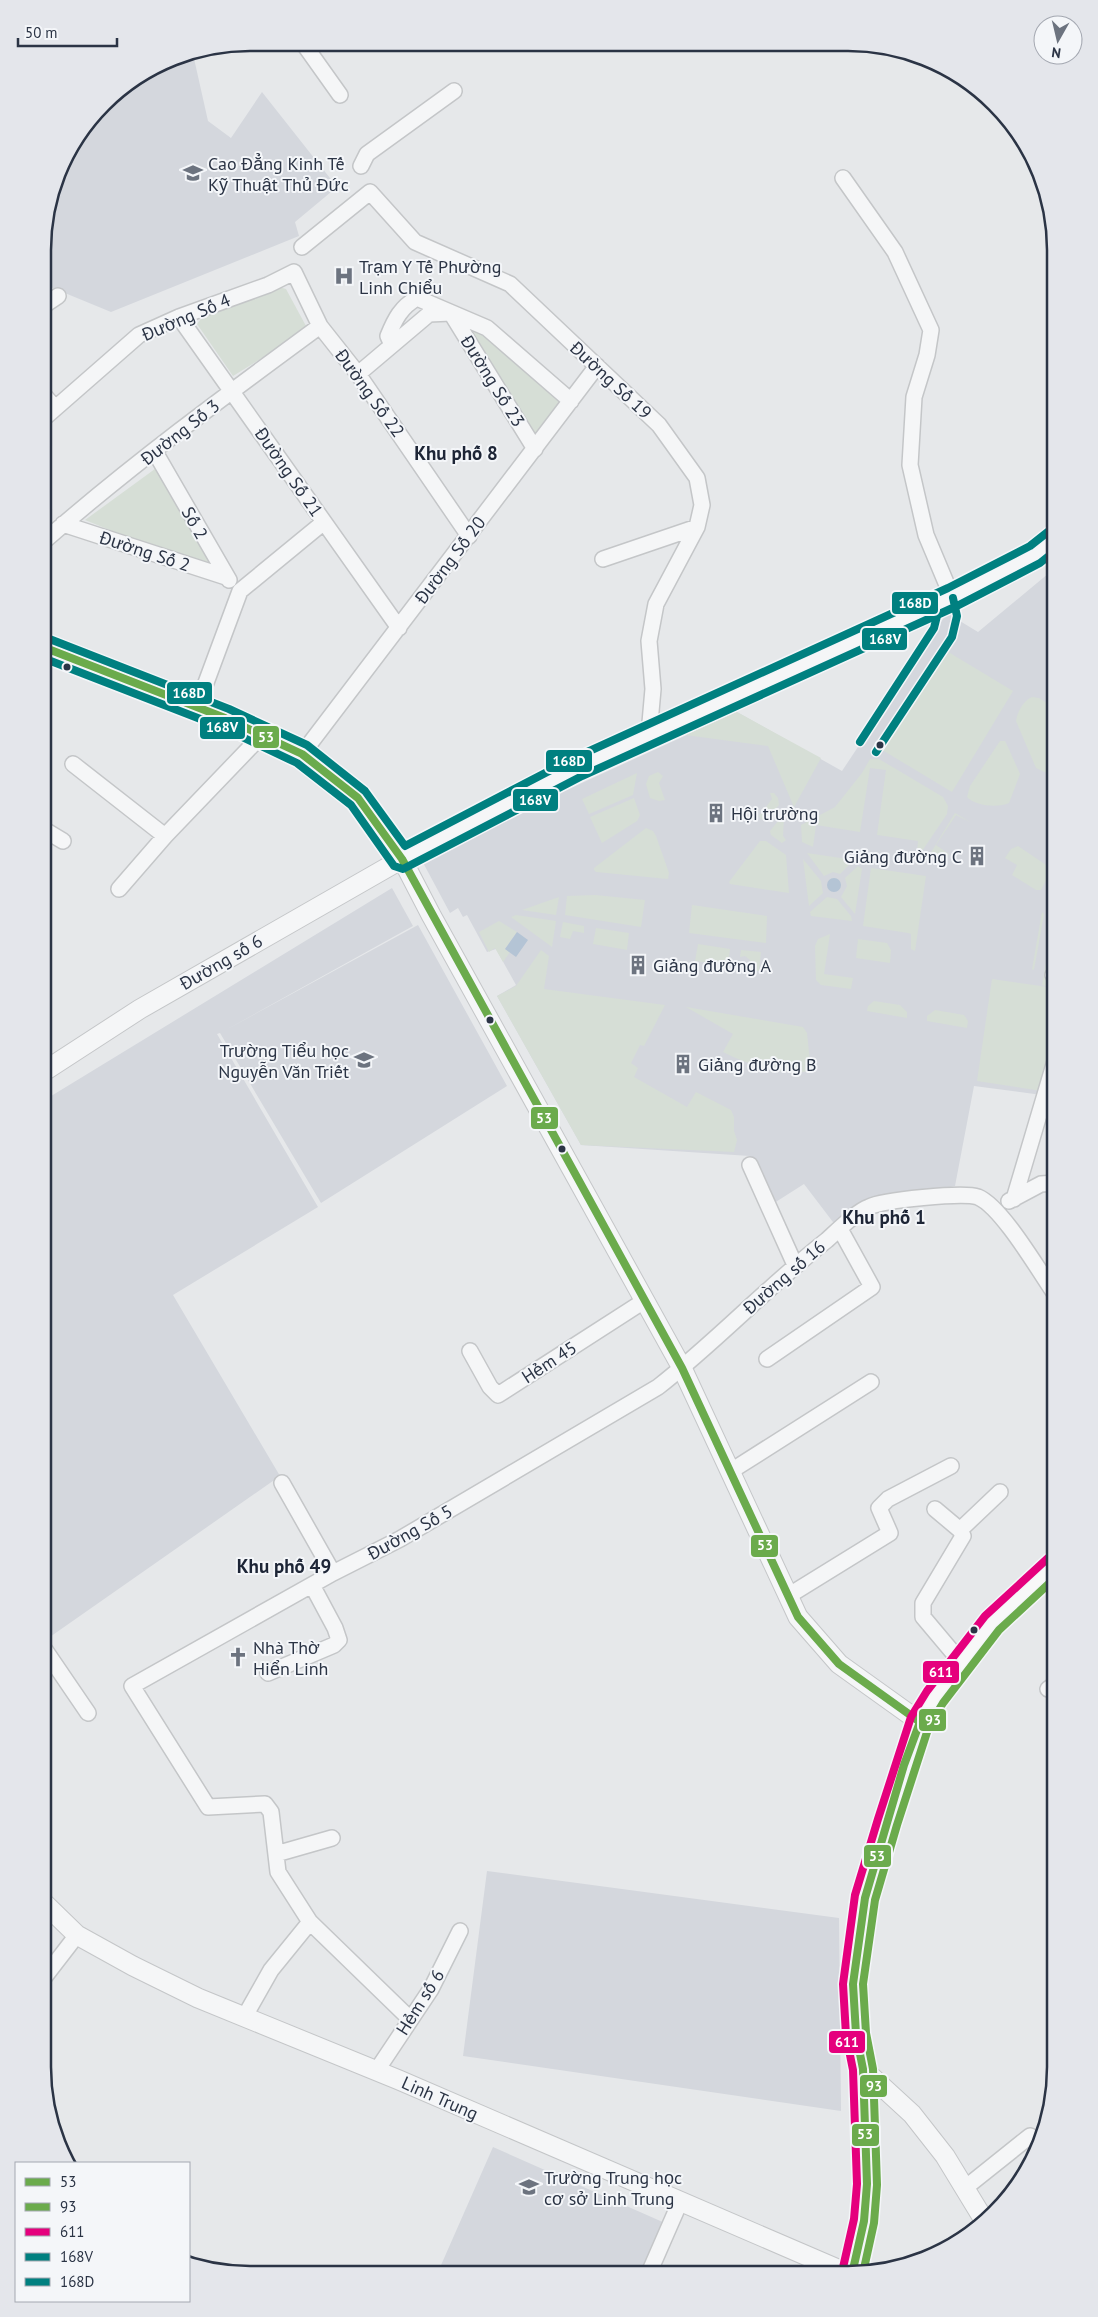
<svg xmlns="http://www.w3.org/2000/svg" width="1098" height="2317" font-family="'PT Sans',sans-serif">
	<style>
		.built { fill: #d4d7dd }
		.green { fill: #d6ded6 }
		.water { fill: #b4c4d5 }
		.lines { fill: none; stroke-linecap: round; stroke-linejoin: round }
		.minor-casing { stroke: #c4c6c8; stroke-width: 18 }
		.tertiary-casing { stroke: #c4c6c8; stroke-width: 21 }
		.secondary-casing { stroke: #c4c6c8; stroke-width: 24 }
		.minor { stroke: #f5f6f7; stroke-width: 15 }
		.tertiary { stroke: #f5f6f7; stroke-width: 19 }
		.secondary { stroke: #f8f8f8; stroke-width: 21 }
		.bus-1-casing { stroke: #f4f6f9; stroke-width: 11 }
		.bus-2-casing { stroke: #f4f6f9; stroke-width: 11 }
		.bus-3-casing { stroke: #f4f6f9; stroke-width: 11 }
		.bus-4-casing { stroke: #f4f6f9; stroke-width: 11 }
		.bus-5-casing { stroke: #f4f6f9; stroke-width: 11 }
		.bus-1 { stroke: #6bab4c; stroke-width: 8 }
		.bus-2 { stroke: #6bab4c; stroke-width: 8 }
		.bus-3 { stroke: #e5007d; stroke-width: 8 }
		.bus-4 { stroke: #008080; stroke-width: 8 }
		.bus-5 { stroke: #008080; stroke-width: 8 }
		.bus-dot { fill: #2b3445; stroke: #f4f6f9; stroke-width: 2 }
		.labels { text-anchor: middle; dominant-baseline: central; stroke-width: 4; stroke-linejoin: round; paint-order: stroke }
		.poi-label { font-size: 18px; fill: #2b3445; stroke: #f4f6f9; text-anchor: start }
		.street-label { font-size: 18px; fill: #2b3445; stroke: #f4f6f9 }
		.neighbourhood-label { font-size: 19px; font-weight: bold; fill: #1d2536; stroke: #f4f6f9 }
		.rim { fill: none; stroke: #2b3445; stroke-width: 2.5 }
		.line-badge { stroke: #f4f6f9; stroke-width: 2 }
		.badge-label { font-size: 14px; text-anchor: middle; font-weight: bold; fill: #fff }
	</style>
	<rect width="100%" height="100%" fill="#e6e8ea"/>
	<path class="built" d="M193 54 208 121 231 138 262 92 337 187 295 222 299 236 111 312 43 284V236L64 158 113 94 171 58Z
		M1055 568V946L1049 978 1055 980V1052L1042 1095 974 1086 955 1186 861 1207 836 1226 804 1184 771 1205 750 1156 581 1145 497 996 516 985 496 949 487 952 467 915 463 917 458 908 450 913 420 857 737 712 842 771 945 616 950 615 978 632Z
		M392 888 413 926 224 1031 418 925 507 1086 321 1203 220 1033 217 1034 318 1207 173 1295 280 1476 47 1639 43 1633V1101Z
		M487 1871 839 1918 841 2111 463 2056Z
		M493 2147 674 2227 653 2273 438 2272Z"/>
	<path class="green" d="M279 287 286 289 306 326 305 331 233 376 197 324 204 315Z
		M459 319 485 332 563 402 536 440Z
		M159 466 226 577 85 520Z
		M940 647 1013 691 952 792 879 748Z
		M1032 697 1039 698 1055 708V777L1036 768 1016 721C1017 712 1024 700 1032 697Z
		M737 712 821 758 794 807 768 746 685 735Z
		M1000 741H1005L1007 745 1020 774 1009 803C998 808 975 806 967 797L970 786Z
		M870 759H879L943 797 948 806 947 814 916 860 918 841 877 835 886 770 870 768 860 832 816 825 813 847 802 842 801 825 835 807 862 773Z
		M658 772 663 776 659 783 665 800 659 801 650 798 646 784 649 776Z
		M637 773 633 795 589 814 582 799Z
		M770 793H774L778 798 779 805 766 820H762L759 816 772 799Z
		M634 798 640 815 637 821 602 843 590 817Z
		M955 813 970 822 956 815 936 845 949 854 943 863 930 854Z
		M784 818 783 836 786 840 782 843 771 835 770 831 779 820Z
		M646 828 653 831 656 836 669 873 668 879 596 872 594 870V868Z
		M760 841H766L786 855 789 893 730 884 729 882Z
		M1018 846 1052 869 1041 890H1036L1012 875 1017 865 1005 858 1011 849Z
		M807 853 854 860 840 874 833 872 824 876Z
		M803 859 821 881 823 893 809 906Z
		M858 866 862 869 855 914 841 897 847 886 845 878Z
		M871 868 926 876 915 951 911 949V934L908 933 863 926Z
		M1055 886V944L1049 978 1055 981V1006L1051 1031 1055 1032 1053 1059 1047 1058 1042 1091 977 1081 992 979 1055 988 1042 985 1055 911 1053 894Z
		M595 895 645 900 641 927 565 915 567 896Z
		M559 897 556 915 522 910Z
		M827 897 837 899 851 916 852 921 811 916 810 912Z
		M692 905 767 916 766 943 689 933Z
		M1042 912 1044 914 1034 970 1032 969Z
		M516 915 556 921 552 947 511 917Z
		M499 921 517 932 505 949 510 952 503 962 495 948 489 952 479 932Z
		M563 922 584 926V933L573 931 570 939 560 937Z
		M596 928 629 933 627 950 593 944Z
		M830 934 824 974 853 978 851 989 821 985 816 980 815 946 818 939Z
		M858 939 887 943 891 950 890 963 856 958Z
		M698 944 730 949 728 965 695 961Z
		M541 950 549 956 544 989 665 1005 644 1046 640 1045 631 1063 638 1068 634 1077 687 1107 696 1092 731 1110 734 1117V1131L737 1140 734 1152 581 1145 497 996 516 986Z
		M741 950 761 952 759 971 750 970V960L745 956 740 957Z
		M874 1001 900 1005 907 1012V1018L867 1011 868 1006Z
		M686 1007 803 1027 807 1033 811 1071C781 1075 750 1066 723 1052L733 1034Z
		M935 1010 964 1015 968 1021 967 1028 927 1021V1016Z"/>
	<path class="water" d="M827 885a7 7 0 1 1 14 0a7 7 0 1 1-14 0Z
		M517 932 528 940 516 957 505 949Z"/>
	<g class="lines">
		<defs>
			<path id="minor" d="M303 43 340 95
				M361 166 367 154 454 91
				M843 178 895 252 931 330 927 355 914 397 910 465 926 535 952 597
				M302 247 370 192 415 242 510 284 659 425 697 478 702 505 697 527 656 604 649 641 653 689 649 734
				M43 306 58 296
				M179 317 399 628
				M392 345 388 336C395 319 401 307 417 298L487 328 571 401
				M358 374 429 314 451 313 535 449
				M43 394 55 408
				M43 419 139 335 179 317 268 285 294 272 320 326 358 374 469 536
				M155 452 229 580
				M63 524 226 577
				M43 542C131 465 226 395 320 326
				M603 559 697 527
				M197 707 240 591 324 522
				M302 754 597 366
				M73 764 165 836
				M43 829 63 841
				M119 889 165 836 262 735
				M1053 975 1055 976
				M750 1165 795 1265
				M1014 1199 1055 1061
				M1009 1201 1041 1184 1055 1183
				M470 1351 490 1387 498 1395 644 1301
				M767 1359 872 1287 840 1229
				M731 1471 871 1382
				M282 1483 333 1573
				M935 1509 960 1530 963 1536 923 1603V1617L960 1661
				M960 1530 1000 1492
				M788 1596 890 1533 879 1508 888 1499 951 1466
				M43 1647 88 1713
				M268 1673 334 1645 339 1640 335 1628 312 1585
				M1048 1689 1055 1684
				M276 1854 332 1838
				M43 1979 77 1935
				M245 2016 271 1970 310 1922
				M410 2019 310 1922 278 1872 271 1812 265 1804 208 1807 132 1686 333 1573 400 1539 658 1387C717 1341 768 1286 827 1240 837 1231 857 1211 869 1207 883 1200 963 1192 978 1197 1002 1207 1039 1271 1055 1294
				M377 2070 431 1989 460 1931
				M965 2188 1030 2136
				M649 2273 680 2202"/>
			<path id="tertiary" d="M43 647 225 718 302 754 358 798 402 859 431 915 682 1368 798 1617 839 1664 920 1722
				M43 1072 140 1009 402 859 527 792 649 734 952 597 1035 554 1055 539
				M43 1902 77 1935 133 1966 198 1998 399 2080 849 2274
				M863 2069 912 2114 945 2156 984 2220"/>
			<path id="secondary" d="M852 2274 864 2221 867 2184 863 2069 856 2034 853 1984 865 1898 887 1822 920 1722 935 1697 992 1623 1055 1565"/>
		</defs>
		<use href="#minor" class="minor-casing"/>
		<use href="#tertiary" class="tertiary-casing"/>
		<use href="#secondary" class="secondary-casing"/>
		<use href="#minor" class="minor"/>
		<use href="#tertiary" class="tertiary"/>
		<use href="#secondary" class="secondary"/>
		<defs>
			<path id="bus-1" d="M43 647 225 718 302 754 358 798 402 859 682 1368 798 1617 839 1664 920 1722
				M852 2274 864 2221 867 2184 863 2069 856 2034 853 1984 865 1898 904 1765 920 1722"/>
			<path id="bus-2" d="M863 2273 874 2223 877 2185 873 2069 866 2033 863 1984 875 1900 897 1825 929 1726 943 1703 999 1630 1055 1578"/>
			<path id="bus-3" d="M842 2272 854 2219 857 2184 853 2070 846 2035 843 1984 855 1895 878 1819 911 1717 927 1691 985 1616 1048 1558"/>
			<path id="bus-4" d="M43 658 221 727 297 763 351 805 394 866 403 869 582 776 957 606 1040 563 1055 551
				M876 752 952 637 957 616 953 598"/>
			<path id="bus-5" d="M47 638 229 709 307 745 365 791 405 846 574 758 948 588 1030 546 1049 531
				M860 742 934 628 937 616 933 604"/>
		</defs>
		<use href="#bus-1" class="bus-1-casing"/>
		<use href="#bus-2" class="bus-2-casing"/>
		<use href="#bus-3" class="bus-3-casing"/>
		<use href="#bus-4" class="bus-4-casing"/>
		<use href="#bus-5" class="bus-5-casing"/>
		<use href="#bus-1" class="bus-1"/>
		<use href="#bus-2" class="bus-2"/>
		<use href="#bus-3" class="bus-3"/>
		<use href="#bus-4" class="bus-4"/>
		<use href="#bus-5" class="bus-5"/>
	</g>
	<defs>
		<symbol id="school-bare" viewBox="-9 -9 18 18"><path d="M0-5L7-2L0 1L-7-2ZM-4 1L0 2.5L4 1V4Q0 6-4 4Z" fill="#6c737f" stroke="#f4f6f9" stroke-width="2.5" paint-order="stroke"/></symbol>
		<symbol id="hospital-bare" viewBox="-9 -9 18 18"><path d="M-5-5h3v3.5h4V-5h3V5h-3V1.5h-4V5h-3Z" fill="#6c737f" stroke="#f4f6f9" stroke-width="2.5" paint-order="stroke"/></symbol>
		<symbol id="building-bare" viewBox="-9 -9 18 18"><path d="M-4-6H4V6H1V3H-1V6H-4ZM-2.5-4.3h1.7v1.8h-1.7ZM.8-4.3h1.7v1.8H.8ZM-2.5-1h1.7V.8h-1.7ZM.8-1h1.7V.8H.8Z" fill="#6c737f" stroke="#f4f6f9" stroke-width="2.5" paint-order="stroke"/></symbol>
		<symbol id="church-bare" viewBox="-9 -9 18 18"><path d="M-1.2-6h2.4v3.5h3.3v2.4h-3.3V6h-2.4V-.1h-3.3v-2.4h3.3Z" fill="#6c737f" stroke="#f4f6f9" stroke-width="2.5" paint-order="stroke"/></symbol>
	</defs>
	<g fill-rule="evenodd">
		<use href="#school-bare" x="179" y="159" width="28" height="28"/>
		<use href="#hospital-bare" x="330" y="262" width="28" height="28"/>
		<use href="#building-bare" x="702" y="799" width="28" height="28"/>
		<use href="#building-bare" x="963" y="842" width="28" height="28"/>
		<use href="#building-bare" x="624" y="951" width="28" height="28"/>
		<use href="#school-bare" x="350" y="1046" width="28" height="28"/>
		<use href="#building-bare" x="669" y="1050" width="28" height="28"/>
		<use href="#church-bare" x="224" y="1643" width="28" height="28"/>
		<use href="#school-bare" x="515" y="2173" width="28" height="28"/>
	</g>
	<g class="bus-dot">
		<circle cx="67" cy="667" r="4.5"/>
		<circle cx="880" cy="745" r="4.5"/>
		<circle cx="490" cy="1020" r="4.5"/>
		<circle cx="562" cy="1149" r="4.5"/>
		<circle cx="974" cy="1630" r="4.5"/>
	</g>
	<g class="labels">
		<g class="poi-label">
			<text x="208" y="163">Cao Đẳng Kinh Tế<tspan x="208" dy="21">Kỹ Thuật Thủ Đức</tspan></text>
			<text x="359" y="266">Trạm Y Tế Phường<tspan x="359" dy="21">Linh Chiểu</tspan></text>
			<text x="731" y="813">Hội trường</text>
			<text x="962" y="856" text-anchor="end">Giảng đường C</text>
			<text x="653" y="965">Giảng đường A</text>
			<text x="349" y="1050" text-anchor="end">Trường Tiểu học<tspan x="349" dy="21">Nguyễn Văn Triết</tspan></text>
			<text x="698" y="1064">Giảng đường B</text>
			<text x="253" y="1647">Nhà Thờ<tspan x="253" dy="21">Hiển Linh</tspan></text>
			<text x="544" y="2177">Trường Trung học<tspan x="544" dy="21">cơ sở Linh Trung</tspan></text>
		</g>
		<g class="street-label">
			<text transform="translate(186 317) rotate(-23)">Đường Số 4</text>
			<text transform="translate(611 380) rotate(43)">Đường Số 19</text>
			<text transform="translate(493 381) rotate(58)">Đường Số 23</text>
			<text transform="translate(370 393) rotate(54)">Đường Số 22</text>
			<text transform="translate(180 432) rotate(-38)">Đường Số 3</text>
			<text transform="translate(289 472) rotate(55)">Đường Số 21</text>
			<text transform="translate(195 523) rotate(61)">Số 2</text>
			<text transform="translate(145 551) rotate(18)">Đường Số 2</text>
			<text transform="translate(450 560) rotate(-53)">Đường Số 20</text>
			<text transform="translate(221 962) rotate(-30)">Đường số 6</text>
			<text transform="translate(784 1277) rotate(-41)">Đường số 16</text>
			<text transform="translate(549 1362) rotate(-33)">Hẻm 45</text>
			<text transform="translate(410 1532) rotate(-29)">Đường Số 5</text>
			<text transform="translate(420 2002) rotate(-58)">Hẻm số 6</text>
			<text transform="translate(440 2098) rotate(24)">Linh Trung</text>
		</g>
		<g class="neighbourhood-label">
			<text x="456" y="453">Khu phố 8</text>
			<text x="884" y="1217">Khu phố 1</text>
			<text x="284" y="1566">Khu phố 49</text>
		</g>
	</g>
	<path d="M0 0H1098V2317H0ZM250 51H848A199 199 0 0 1 1047 250V2067A199 199 0 0 1 848 2266H250A199 199 0 0 1 51 2067V250A199 199 0 0 1 250 51Z" fill="#e4e6eb" fill-rule="evenodd"/>
	<path class="rim" d="M250 51H848A199 199 0 0 1 1047 250V2067A199 199 0 0 1 848 2266H250A199 199 0 0 1 51 2067V250A199 199 0 0 1 250 51Z"/>
	<g class="line-badge">
		<rect x="891" y="591" width="48" height="24" rx="5" fill="#008080"/>
		<rect x="861" y="627" width="47" height="24" rx="5" fill="#008080"/>
		<rect x="166" y="681" width="47" height="24" rx="5" fill="#008080"/>
		<rect x="199" y="716" width="47" height="24" rx="5" fill="#008080"/>
		<rect x="252" y="725" width="28" height="24" rx="5" fill="#6bab4c"/>
		<rect x="545" y="749" width="48" height="24" rx="5" fill="#008080"/>
		<rect x="512" y="788" width="47" height="24" rx="5" fill="#008080"/>
		<rect x="530" y="1106" width="29" height="24" rx="5" fill="#6bab4c"/>
		<rect x="750" y="1534" width="29" height="24" rx="5" fill="#6bab4c"/>
		<rect x="922" y="1660" width="38" height="24" rx="5" fill="#e5007d"/>
		<rect x="918" y="1708" width="29" height="24" rx="5" fill="#6bab4c"/>
		<rect x="863" y="1844" width="29" height="24" rx="5" fill="#6bab4c"/>
		<rect x="828" y="2030" width="38" height="24" rx="5" fill="#e5007d"/>
		<rect x="859" y="2074" width="29" height="24" rx="5" fill="#6bab4c"/>
		<rect x="851" y="2123" width="29" height="24" rx="5" fill="#6bab4c"/>
	</g>
	<g class="badge-label">
		<text x="915" y="608">168D</text>
		<text x="885" y="644">168V</text>
		<text x="189" y="698">168D</text>
		<text x="222" y="732">168V</text>
		<text x="266" y="742">53</text>
		<text x="569" y="766">168D</text>
		<text x="535" y="805">168V</text>
		<text x="544" y="1123">53</text>
		<text x="765" y="1550">53</text>
		<text x="941" y="1677">611</text>
		<text x="933" y="1725">93</text>
		<text x="877" y="1861">53</text>
		<text x="847" y="2047">611</text>
		<text x="874" y="2091">93</text>
		<text x="865" y="2139">53</text>
	</g>
	<rect x="15" y="2162" width="175" height="140" fill="#f4f6f9" stroke="#a4a8b1"/>
	<rect x="25" y="2178" width="25" height="8" fill="#6bab4c" stroke="#a4a8b1"/>
	<text x="60" y="2187" font-size="15" fill="#2b3445">53</text>
	<rect x="25" y="2203" width="25" height="8" fill="#6bab4c" stroke="#a4a8b1"/>
	<text x="60" y="2212" font-size="15" fill="#2b3445">93</text>
	<rect x="25" y="2228" width="25" height="8" fill="#e5007d" stroke="#a4a8b1"/>
	<text x="60" y="2237" font-size="15" fill="#2b3445">611</text>
	<rect x="25" y="2253" width="25" height="8" fill="#008080" stroke="#a4a8b1"/>
	<text x="60" y="2262" font-size="15" fill="#2b3445">168V</text>
	<rect x="25" y="2278" width="25" height="8" fill="#008080" stroke="#a4a8b1"/>
	<text x="60" y="2287" font-size="15" fill="#2b3445">168D</text>
	<g transform="translate(1058 40) rotate(188)"><circle r="24" fill="#f4f6f9" stroke="#a4a8b1"/>
	<path d="M0-4L9 19L0 12L-9 19Z" fill="#6c737f"/>
	<text y="-8" font-size="14" font-weight="bold" text-anchor="middle" fill="#2b3445">N</text>
	</g>
	<path d="M18 38v8h99v-8" fill="none" stroke="#2b3445" stroke-width="2.5"/>
	<text x="25" y="38" font-size="15" fill="#2b3445" stroke="#f4f6f9" stroke-width="4" paint-order="stroke">50 m</text>
</svg>
